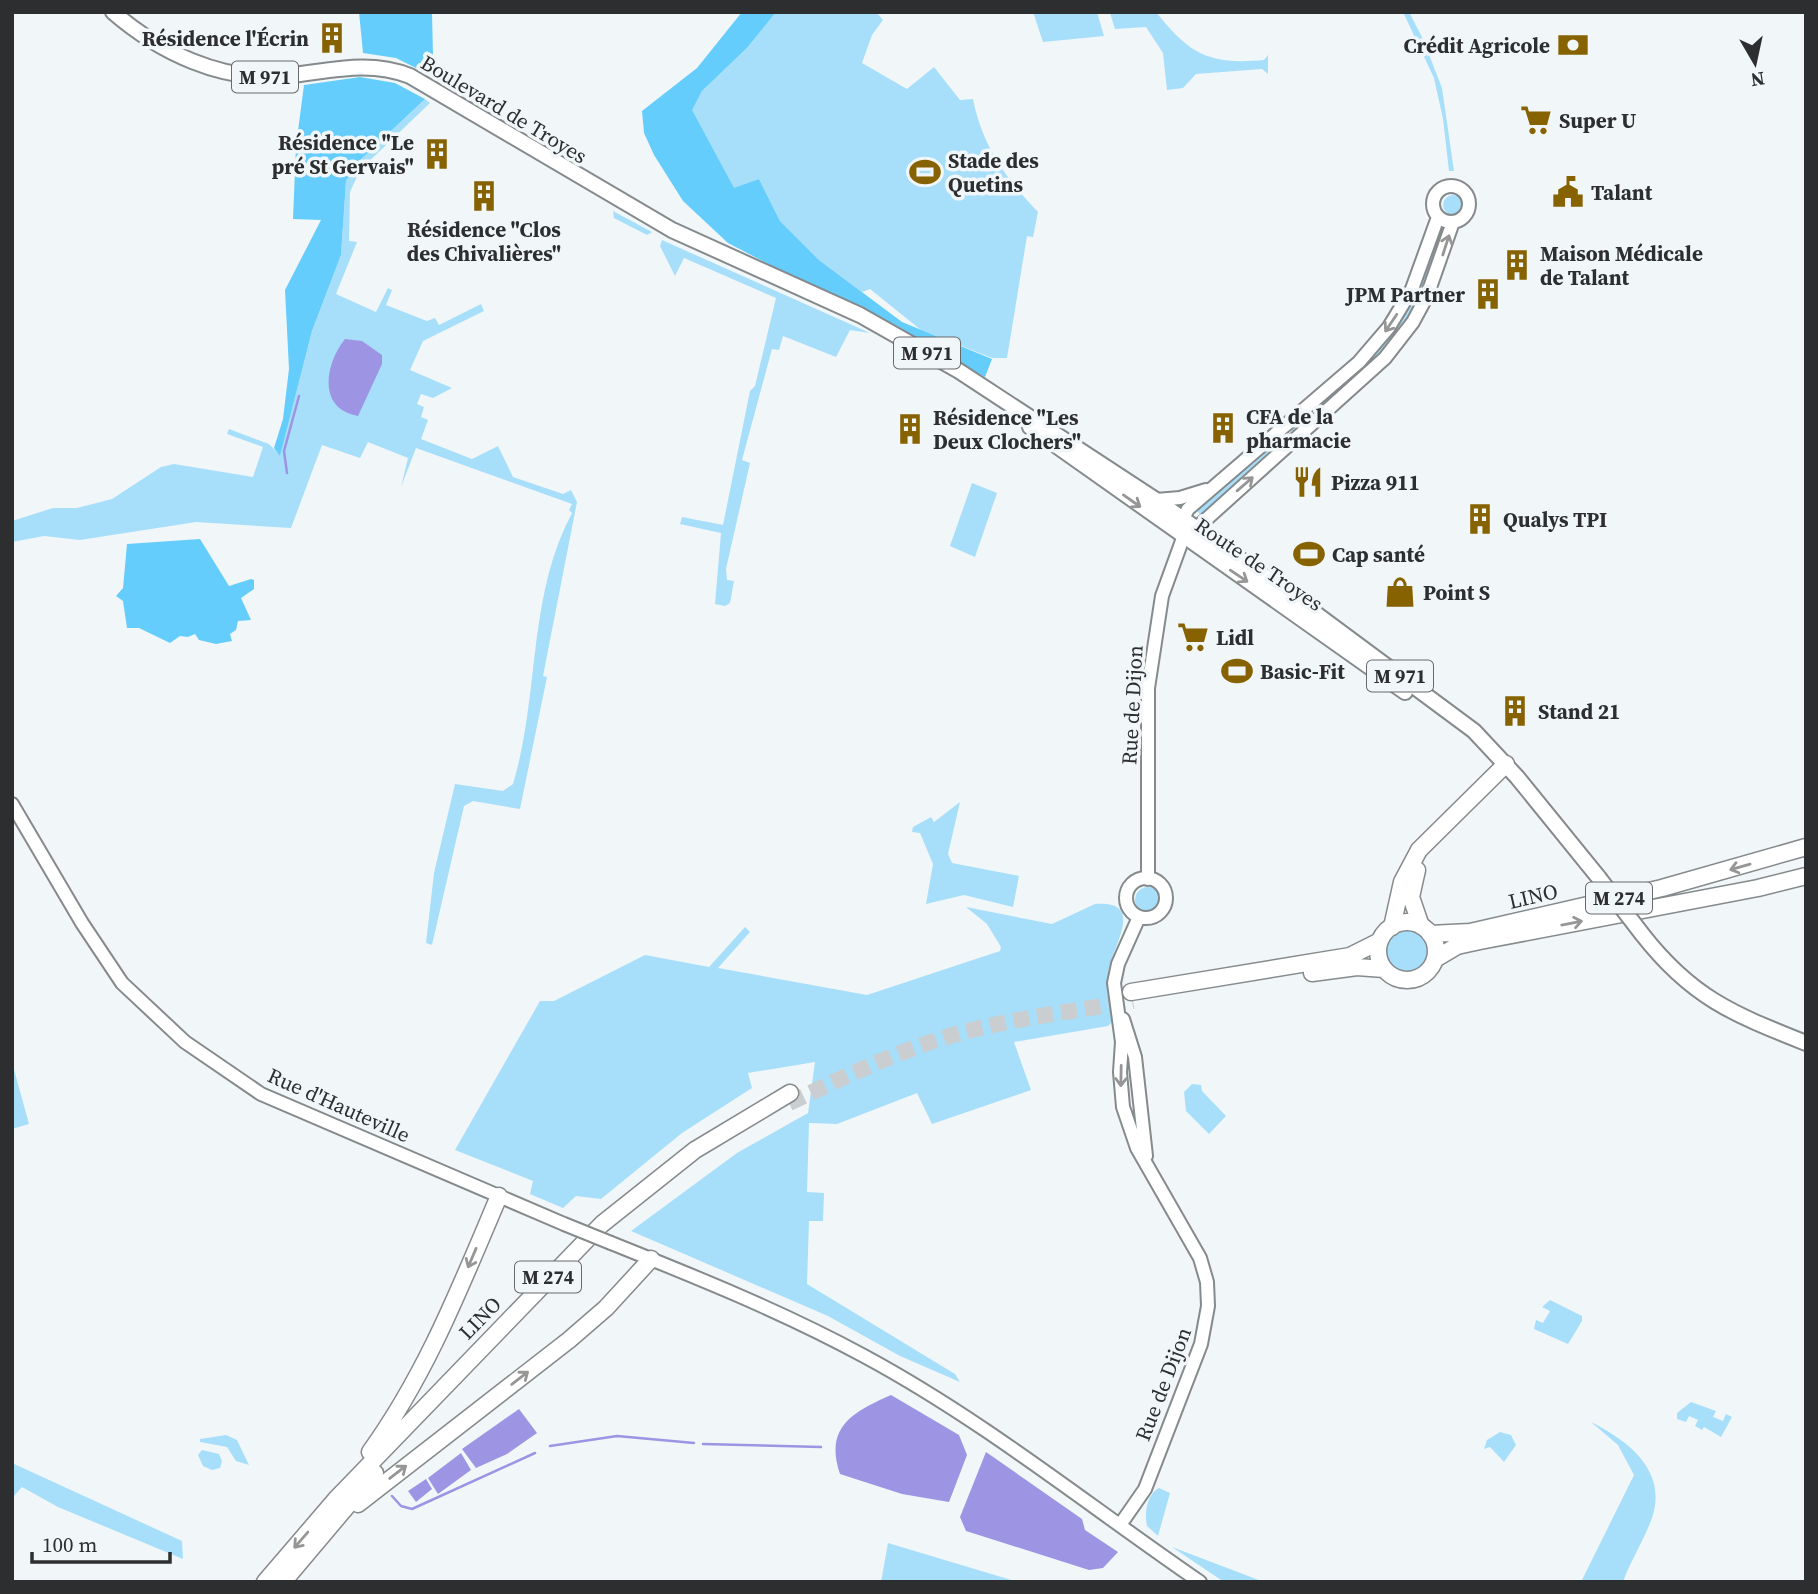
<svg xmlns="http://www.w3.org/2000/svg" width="1818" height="1594" font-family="'Source Serif 4',serif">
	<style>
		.green { fill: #a7dffb }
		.forest { fill: #65cdfc }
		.water { fill: #9d94e4 }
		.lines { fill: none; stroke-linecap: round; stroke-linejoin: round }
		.stream { stroke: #9d94e4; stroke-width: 2.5 }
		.highway-tunnel { stroke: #caced1; stroke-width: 16; stroke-dasharray: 16 8; stroke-linecap: butt }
		.secondary-casing { stroke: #858a8c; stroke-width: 16 }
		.primary-casing { stroke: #858a8c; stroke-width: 18 }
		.highway-casing { stroke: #858a8c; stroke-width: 19 }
		.secondary { stroke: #fff; stroke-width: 12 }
		.primary { stroke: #fff; stroke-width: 14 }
		.highway { stroke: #fff; stroke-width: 16 }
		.secondary-bridge-casing { stroke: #858a8c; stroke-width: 16; stroke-linecap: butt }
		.primary-bridge-casing { stroke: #858a8c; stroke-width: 18; stroke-linecap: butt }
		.secondary-bridge { stroke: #fff; stroke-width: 12 }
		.primary-bridge { stroke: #fff; stroke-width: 14 }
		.oneway { stroke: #969697 }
		.labels { text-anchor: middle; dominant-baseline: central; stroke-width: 7; stroke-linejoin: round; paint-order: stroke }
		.shield { fill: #f1f6f9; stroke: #676a6c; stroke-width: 2 }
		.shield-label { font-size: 19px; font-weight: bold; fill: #2c2e2f }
		.poi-label { font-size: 21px; font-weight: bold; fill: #2c2e2f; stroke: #f1f6f9; text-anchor: start }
		.street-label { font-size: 21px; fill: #2c2e2f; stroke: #f1f6f9 }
	</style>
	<rect width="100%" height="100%" fill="#f1f6f9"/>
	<path class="green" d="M776 12H876L883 20 872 35 862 63 907 89 934 67 960 100 973 99C982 145 1006 179 1038 212L1033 237 1027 236 1007 358H992L921 330 870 289 862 292 819 260 780 221 759 179 734 189 691 110 702 91 747 48Z
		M1033 12H1097L1104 36 1043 42Z
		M1156 12C1190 55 1210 65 1264 60L1268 55V74L1262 69 1196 74 1183 88 1167 90 1163 53 1146 27 1115 29 1110 13Z
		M1403 12H1409L1423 39 1442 88 1454 171H1449L1443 119 1434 78Z
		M425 99 430 103 360 170 350 192 349 241 357 242 336 294 376 312 388 288 392 290 386 305 427 321 435 318 439 325 481 304 484 311 423 341 410 370 452 388 433 398 421 394 417 404 424 407 421 417 428 420 421 439 472 459 498 446 513 477 563 494 571 490 577 502 543 676 547 677 520 809 473 801 464 806 432 945 426 943 434 873 455 784 503 791 513 784C540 694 527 597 572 513L569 510 572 504 416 448 401 487 408 458 368 442 360 458 322 445 291 528 196 522 80 540 44 536 12 542V521L53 508H77L112 499 161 467 174 464 253 477 263 447 227 434 229 429 269 444 280 455 312 331 341 255 346 181 357 163Z
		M1443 205a10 10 0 1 1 20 0a10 10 0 1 1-20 0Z
		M613 211 652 232 647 235 614 218Z
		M1438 232 1444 233 1417 306 1376 361 1372 356C1404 312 1422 284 1438 232Z
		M662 240 870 333 850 330 836 357 783 336 779 350 772 349 742 460 750 463 726 569 727 580 734 581 730 603 725 606 715 604 721 533 680 524 682 517 723 525 750 391 755 386 776 298 684 258 675 276 660 246Z
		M1351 375 1355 380 1294 433 1291 429Z
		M1286 432 1290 437 1201 515 1195 509Z
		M972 483 997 493 975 557 950 546Z
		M960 802 948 854 952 863 1019 876 1013 907 964 895 926 904 933 864 920 833 912 832 913 827 931 817 934 822Z
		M1135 900a13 13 0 1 1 26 0a13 13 0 1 1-26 0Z
		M1095 904C1147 900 1112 946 1108 973 1105 989 1110 1005 1113 1021L1108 1026 1014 1042 1031 1090 932 1124 917 1093 837 1124 809 1123 807 1192 824 1193 823 1221H809L807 1284 955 1374 960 1382 900 1356 828 1316 631 1231 737 1153 808 1113 815 1062 748 1073 752 1088 682 1133 601 1199 576 1196 563 1208 530 1194 533 1181 455 1150 540 1001H554L645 955 709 967 745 927 750 932 718 968 867 995 1000 951 1001 947 987 924 966 907 1052 924Z
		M1385 952a23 23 0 1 1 46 0a23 23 0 1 1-46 0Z
		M12 1062 29 1124 12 1129Z
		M1192 1084 1201 1085 1202 1091 1226 1116 1209 1134 1186 1111 1184 1092Z
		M1550 1300 1582 1316V1321L1568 1344 1534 1329 1536 1320 1543 1323 1550 1311 1542 1307Z
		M1691 1402 1716 1411 1713 1417 1723 1421 1726 1414 1732 1417 1721 1437 1704 1427 1702 1430 1695 1426 1698 1420 1689 1416 1686 1422 1677 1419V1413Z
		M1591 1422C1628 1441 1668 1470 1652 1518 1644 1540 1630 1562 1623 1582H1581L1634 1475 1618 1445Z
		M1500 1432 1511 1435 1516 1445 1504 1462 1490 1447 1484 1449 1487 1440Z
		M226 1435 237 1440 249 1465 236 1461 227 1447 200 1442V1439Z
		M202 1450 219 1454 222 1461 220 1468 212 1470 203 1466 198 1455Z
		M12 1463 182 1541 183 1559 58 1507 22 1487 12 1498Z
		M1159 1488 1170 1493 1158 1536 1147 1526C1144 1513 1147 1494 1159 1488Z
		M888 1543 1018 1582H881Z
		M1172 1547 1264 1582H1224Z"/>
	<path class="forest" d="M359 12H432L433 57 428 70H420L396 58 363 53Z
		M742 12H776L747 48 702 91 692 110 734 188 759 179 780 221 819 260 902 322 992 359 985 377 728 243 683 201 654 155 644 133 642 111 697 68Z
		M360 77 395 83 425 99 357 163 346 181 341 255 312 331 280 456 274 448 283 419 289 369 285 290 321 220 293 219 296 146 304 85Z
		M200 539 229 586 251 579 254 580V589L241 598 251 620 238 621 236 630 230 634 232 641 216 644 199 640 195 634 188 637 180 636 170 643 139 628H127L123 601 116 596 123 588 127 544Z"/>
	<path class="water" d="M345 339 362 341 382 355V364L358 416C317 409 325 364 345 339Z
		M891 1395 959 1435 967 1455 949 1502 902 1494 840 1474C824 1427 853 1412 891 1395Z
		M519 1409 537 1433 507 1454 476 1468 462 1449Z
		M986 1452 1082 1519 1085 1530 1118 1552 1103 1568 1089 1570 966 1531 960 1517Z
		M461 1453 471 1470 438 1494 428 1478Z
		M426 1479 432 1489 416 1502 408 1491Z"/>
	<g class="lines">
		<path class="stream" d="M287 473 284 451 299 396
			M703 1444 821 1447
			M550 1446 617 1436 694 1443
			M392 1496 401 1506 412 1509 535 1453"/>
		<path class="highway-tunnel" d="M789 1103C840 1079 889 1055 943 1038 1004 1019 1070 1012 1133 1001"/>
		<defs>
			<path id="secondary" d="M1433 204a18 18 0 1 1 36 0a18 18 0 1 1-36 0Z
				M1156 500 1180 498 1206 490
				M1191 533 1385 358 1413 322 1427 296 1453 222
				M12 804 82 923 122 983 185 1042 261 1094 564 1224
				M1126 898a20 20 0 1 1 40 0a20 20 0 1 1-40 0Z
				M1148 879V688L1162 596 1183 538V518L1188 509 1359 362 1389 327 1412 289 1438 217
				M1123 1019 1135 1057 1146 1156
				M611 1243C696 1277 783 1312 864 1356 983 1420 1089 1506 1200 1582
				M1120 1525 1145 1489 1201 1344 1208 1306 1207 1282 1200 1258 1137 1148 1123 1107 1120 1072 1122 1042 1114 983 1118 964 1139 917"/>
			<path id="primary" d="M113 12C159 52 222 82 284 76 327 72 367 59 410 76L672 230 860 315 959 371 1156 500 1288 593 1474 731 1517 777 1599 878
				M1030 427 1405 692
				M1642 934C1692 998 1733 1014 1806 1043"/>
			<path id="highway" d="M1417 870 1411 897 1421 926
				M1378 951a29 29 0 1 1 58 0a29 29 0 1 1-58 0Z
				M1392 927 1402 882 1419 850 1506 764
				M1430 934 1470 932 1662 888 1806 847
				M1435 959 1457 946 1480 941 1758 888 1806 876
				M1312 973 1357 967 1384 969
				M1131 992 1350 956 1380 941
				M370 1452C427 1373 461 1285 499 1196
				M358 1504 569 1340 606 1308 651 1259
				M265 1582 337 1498 602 1224 695 1150 790 1093
				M283 1582 375 1473"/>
		</defs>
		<use href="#secondary" class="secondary-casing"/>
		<use href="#primary" class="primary-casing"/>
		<use href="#highway" class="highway-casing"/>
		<use href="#secondary" class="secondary"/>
		<use href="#primary" class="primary"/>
		<use href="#highway" class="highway"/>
		<defs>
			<path id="secondary-bridge" d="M564 1224 611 1243"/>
			<path id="primary-bridge" d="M1599 878 1642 934"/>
		</defs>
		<use href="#secondary-bridge" class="secondary-bridge-casing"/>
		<use href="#primary-bridge" class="primary-bridge-casing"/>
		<use href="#secondary-bridge" class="secondary-bridge"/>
		<use href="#primary-bridge" class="primary-bridge"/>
	</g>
	<defs><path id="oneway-shaft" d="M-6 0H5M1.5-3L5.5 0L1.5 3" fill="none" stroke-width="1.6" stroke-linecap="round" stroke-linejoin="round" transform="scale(1.75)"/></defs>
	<g class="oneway">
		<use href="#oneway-shaft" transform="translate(1446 245) rotate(-72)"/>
		<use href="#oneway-shaft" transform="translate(1391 323) rotate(124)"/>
		<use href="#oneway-shaft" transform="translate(1245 484) rotate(-41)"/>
		<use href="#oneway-shaft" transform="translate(1132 501) rotate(35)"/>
		<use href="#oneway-shaft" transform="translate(1239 576) rotate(34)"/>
		<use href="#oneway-shaft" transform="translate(1740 867) rotate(164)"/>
		<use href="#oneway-shaft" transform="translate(1572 923) rotate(-11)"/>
		<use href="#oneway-shaft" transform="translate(1121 1076) rotate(91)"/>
		<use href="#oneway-shaft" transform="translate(472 1258) rotate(113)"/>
		<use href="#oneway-shaft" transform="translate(520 1378) rotate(-38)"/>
		<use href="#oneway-shaft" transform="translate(398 1472) rotate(-38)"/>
		<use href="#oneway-shaft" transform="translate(301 1540) rotate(131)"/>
	</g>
	<defs>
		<symbol id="building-bare" viewBox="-9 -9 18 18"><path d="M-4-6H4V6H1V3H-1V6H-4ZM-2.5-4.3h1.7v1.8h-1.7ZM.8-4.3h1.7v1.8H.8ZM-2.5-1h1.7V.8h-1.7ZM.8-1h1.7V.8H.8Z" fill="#876200" stroke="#f1f6f9" stroke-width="2.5" paint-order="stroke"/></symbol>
		<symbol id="bank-bare" viewBox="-9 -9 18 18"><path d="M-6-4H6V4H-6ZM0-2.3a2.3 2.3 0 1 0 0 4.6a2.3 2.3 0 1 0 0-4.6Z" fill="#876200" stroke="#f1f6f9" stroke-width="2.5" paint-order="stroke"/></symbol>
		<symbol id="supermarket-bare" viewBox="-9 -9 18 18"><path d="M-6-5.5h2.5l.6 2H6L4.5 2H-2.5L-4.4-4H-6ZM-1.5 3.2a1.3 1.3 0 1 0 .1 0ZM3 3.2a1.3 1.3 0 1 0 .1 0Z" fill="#876200" stroke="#f1f6f9" stroke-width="2.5" paint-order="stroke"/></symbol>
		<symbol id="stadium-bare" viewBox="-9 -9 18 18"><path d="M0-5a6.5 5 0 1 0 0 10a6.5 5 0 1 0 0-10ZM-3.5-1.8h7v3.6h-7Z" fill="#876200" stroke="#f1f6f9" stroke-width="2.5" paint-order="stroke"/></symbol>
		<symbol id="civic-bare" viewBox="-9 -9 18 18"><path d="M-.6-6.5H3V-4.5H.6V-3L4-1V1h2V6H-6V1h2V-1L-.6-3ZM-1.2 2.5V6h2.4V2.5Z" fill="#876200" stroke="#f1f6f9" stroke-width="2.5" paint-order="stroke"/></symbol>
		<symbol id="restaurant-bare" viewBox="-9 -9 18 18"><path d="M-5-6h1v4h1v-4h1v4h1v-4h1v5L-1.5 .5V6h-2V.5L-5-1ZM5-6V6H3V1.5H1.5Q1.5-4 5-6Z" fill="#876200" stroke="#f1f6f9" stroke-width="2.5" paint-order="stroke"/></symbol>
		<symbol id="shop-bare" viewBox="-9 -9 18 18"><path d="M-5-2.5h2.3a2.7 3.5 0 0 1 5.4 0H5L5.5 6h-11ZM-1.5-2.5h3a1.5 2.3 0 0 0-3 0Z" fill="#876200" stroke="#f1f6f9" stroke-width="2.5" paint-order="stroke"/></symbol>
	</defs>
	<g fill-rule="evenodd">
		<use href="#building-bare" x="310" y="16" width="44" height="44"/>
		<use href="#bank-bare" x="1551" y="23" width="44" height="44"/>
		<use href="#supermarket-bare" x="1514" y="98" width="44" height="44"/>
		<use href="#building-bare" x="415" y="132" width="44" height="44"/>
		<use href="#stadium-bare" x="903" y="150" width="44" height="44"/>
		<use href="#civic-bare" x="1546" y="170" width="44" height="44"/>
		<use href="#building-bare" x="462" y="174" width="44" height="44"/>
		<use href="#building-bare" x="1495" y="243" width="44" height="44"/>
		<use href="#building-bare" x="1466" y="272" width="44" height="44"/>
		<use href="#building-bare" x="1201" y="406" width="44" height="44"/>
		<use href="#building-bare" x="888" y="407" width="44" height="44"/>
		<use href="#restaurant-bare" x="1286" y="460" width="44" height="44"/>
		<use href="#building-bare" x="1458" y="497" width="44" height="44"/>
		<use href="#stadium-bare" x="1287" y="532" width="44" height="44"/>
		<use href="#shop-bare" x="1378" y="570" width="44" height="44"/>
		<use href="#supermarket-bare" x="1171" y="615" width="44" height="44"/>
		<use href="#stadium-bare" x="1215" y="649" width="44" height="44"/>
		<use href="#building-bare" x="1493" y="689" width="44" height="44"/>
	</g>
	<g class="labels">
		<g class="shield">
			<rect x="232" y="61.5" width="66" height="31" rx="5"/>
			<rect x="894" y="337.5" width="66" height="31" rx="5"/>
			<rect x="1367" y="660.5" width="66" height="31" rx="5"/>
			<rect x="1586" y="882.5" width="66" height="31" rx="5"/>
			<rect x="515" y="1261.5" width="66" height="31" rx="5"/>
		</g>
		<g class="shield-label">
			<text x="265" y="77">M 971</text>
			<text x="927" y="353">M 971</text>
			<text x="1400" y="676">M 971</text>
			<text x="1619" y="898">M 274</text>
			<text x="548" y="1277">M 274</text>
		</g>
		<g class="poi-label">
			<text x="309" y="38" text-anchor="end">Résidence l'Écrin</text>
			<text x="1550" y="45" text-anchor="end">Crédit Agricole</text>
			<text x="1559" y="120">Super U</text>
			<text x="414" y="142" text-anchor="end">Résidence "Le<tspan x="414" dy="24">pré St Gervais"</tspan></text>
			<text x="948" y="160">Stade des<tspan x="948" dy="24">Quetins</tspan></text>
			<text x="1591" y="192">Talant</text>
			<text x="484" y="229" text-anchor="middle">Résidence "Clos<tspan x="484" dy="24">des Chivalières"</tspan></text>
			<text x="1540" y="253">Maison Médicale<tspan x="1540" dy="24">de Talant</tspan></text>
			<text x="1465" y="294" text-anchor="end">JPM Partner</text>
			<text x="1246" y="416">CFA de la<tspan x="1246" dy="24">pharmacie</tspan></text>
			<text x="933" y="417">Résidence "Les<tspan x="933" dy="24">Deux Clochers"</tspan></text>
			<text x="1331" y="482">Pizza 911</text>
			<text x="1503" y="519">Qualys TPI</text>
			<text x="1332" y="554">Cap santé</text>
			<text x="1423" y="592">Point S</text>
			<text x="1216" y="637">Lidl</text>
			<text x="1260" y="671">Basic-Fit</text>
			<text x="1538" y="711">Stand 21</text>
		</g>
		<g class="street-label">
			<text transform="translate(504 109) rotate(31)">Boulevard de Troyes</text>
			<text transform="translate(1259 564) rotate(34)">Route de Troyes</text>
			<text transform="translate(1132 705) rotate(-87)">Rue de Dijon</text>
			<text transform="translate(1533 896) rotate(-13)">LINO</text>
			<text transform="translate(339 1105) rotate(24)">Rue d'Hauteville</text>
			<text transform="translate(480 1318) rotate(-46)">LINO</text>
			<text transform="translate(1163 1384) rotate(-69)">Rue de Dijon</text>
		</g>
	</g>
	<rect width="1818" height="1594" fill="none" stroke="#2c2e2f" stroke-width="28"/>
	<g transform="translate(1755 63) rotate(171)" stroke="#f1f6f9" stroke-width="5" paint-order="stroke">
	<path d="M0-5L12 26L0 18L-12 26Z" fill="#2c2e2f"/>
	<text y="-10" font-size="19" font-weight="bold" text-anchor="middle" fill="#2c2e2f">N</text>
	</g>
	<path d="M32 1552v10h138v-10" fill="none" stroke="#2c2e2f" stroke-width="3.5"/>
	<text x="42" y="1552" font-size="21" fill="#2c2e2f" stroke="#f1f6f9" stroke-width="5" paint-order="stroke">100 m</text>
</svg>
